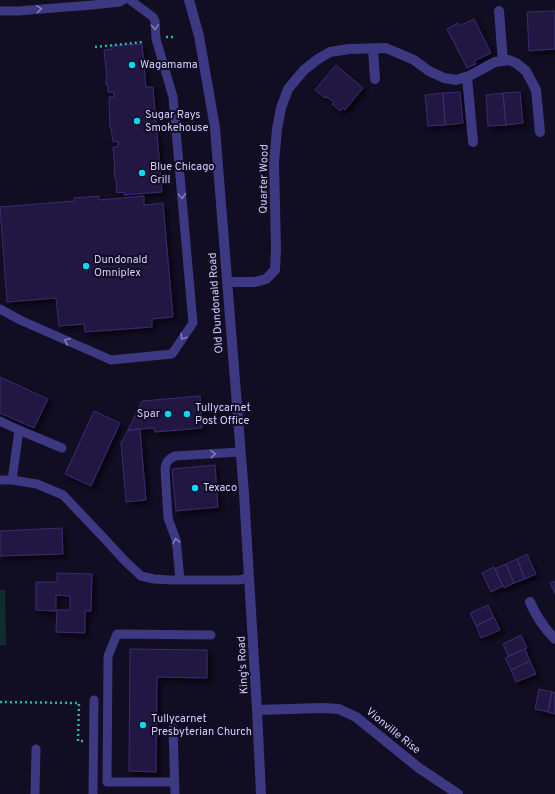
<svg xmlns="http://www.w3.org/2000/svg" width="555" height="794" font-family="Overpass,sans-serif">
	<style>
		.green { fill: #102c2b }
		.building { fill: #221943; stroke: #3a2b6f; filter: url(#shadow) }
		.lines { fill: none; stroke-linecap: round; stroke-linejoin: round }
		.path { stroke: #2db4af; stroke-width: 2.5; stroke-dasharray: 2 3; stroke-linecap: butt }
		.service { stroke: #3c3881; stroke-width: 9 }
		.minor { stroke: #3c3881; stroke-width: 10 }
		.tertiary { stroke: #3c3881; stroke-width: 10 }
		.oneway { stroke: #817cba }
		.poi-dot { fill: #00daf9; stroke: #110d22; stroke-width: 1.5 }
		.labels { text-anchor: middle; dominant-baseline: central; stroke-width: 4; stroke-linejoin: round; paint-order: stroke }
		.poi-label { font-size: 11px; fill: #d5ceff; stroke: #110d22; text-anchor: start }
		.street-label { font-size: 11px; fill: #d5ceff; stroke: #110d22 }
	</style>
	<defs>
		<filter id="shadow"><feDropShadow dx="3.5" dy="3.5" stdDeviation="2" flood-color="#0009"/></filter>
	</defs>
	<rect width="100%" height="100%" fill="#110d22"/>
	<path class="green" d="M0 590H5L6 645H0Z"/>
	<path class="building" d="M555 11V49L529 51 527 12Z
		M474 19 491 53 474 61 476 64 467 68 447 29 458 23 459 26Z
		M142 44 146 87H153L162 192 124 195V192L117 193 116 179H115L114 168H115L113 147H118V141L113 142 111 128H110L109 97H114V92H108V85H106V78H107L104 50 112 49V46Z
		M336 65 363 88 345 110 342 108 340 111 332 104 334 102 326 97 325 98 315 90Z
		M460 92 463 123 445 125 443 93Z
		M520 92 523 123 506 125 503 93Z
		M443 93 445 125 428 126 425 95Z
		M503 93 506 125 488 126 486 95Z
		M99 196V200L144 196V205L163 203 173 317 152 319V327L85 332 84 324 59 326 56 298 7 302 0 207 74 201V198Z
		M0 377 48 399 34 428 0 413Z
		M200 396 202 428 155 432 154 428 128 430 142 401Z
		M94 411 120 423 91 486 65 474Z
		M140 429 146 500 126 502 121 443 128 430Z
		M215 465 218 507 176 511 172 469Z
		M62 528 63 554 0 556V531Z
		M527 554 536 574 525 579 517 559Z
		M517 559 525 579 514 583 506 564Z
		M506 564 514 583 504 588 495 569Z
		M494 567 503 586 491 592 482 573Z
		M57 573 92 574 91 611H85V633L56 632 57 610H70V596L56 595V611L36 610V582H57Z
		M555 581V594L550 583Z
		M488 605 494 617 476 626 470 613Z
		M494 617 500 630 481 638 476 626Z
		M521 635 527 648 508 656 503 644Z
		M130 649 207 650V678L157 677 156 772 129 771Z
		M525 649 530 661 511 670 505 658Z
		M530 661 536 674 516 682 511 670Z
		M539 689 552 692 548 712 535 709Z
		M552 692 555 693V714L548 712Z"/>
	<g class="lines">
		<path class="path" d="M166 37H173
			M95 47 143 42H144
			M0 702 79 703 78 741H83"/>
		<path class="service" d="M0 11H18L92 5 120 2 123 0
			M0 309 20 320 111 360 172 354 193 323 173 97 156 39 155 21 153 17 130 0
			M0 421 19 430 12 480
			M19 430 62 448
			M0 480H12L37 484 63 495 102 536 125 561 141 576 154 579 171 580H238L249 578
			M180 580 177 548 176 540 168 518 165 469C166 462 168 459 175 456L240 452
			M173 728 175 794
			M174 782H107L108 656 117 634 211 635
			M35 794 36 749
			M93 794 94 700"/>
		<path class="minor" d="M499 11 503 61
			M373 49 375 79
			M467 77 473 142
			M227 282H255L266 279 275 270 276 249 274 163 277 129 281 108 288 89 304 70 318 59 330 52 349 49 386 48 414 60 429 71 444 78 456 80 469 76 495 62 509 60 516 63 526 71 536 90 540 132
			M530 602C536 616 544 628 555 639
			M257 710 322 708 339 709 356 717 419 768 458 794"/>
		<path class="tertiary" d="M189 0 199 36 215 128 244 494 257 710 261 794"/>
	</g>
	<defs><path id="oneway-chevron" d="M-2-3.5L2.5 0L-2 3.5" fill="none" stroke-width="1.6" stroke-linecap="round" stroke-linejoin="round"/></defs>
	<g class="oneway">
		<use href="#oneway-chevron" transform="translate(39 9) rotate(-5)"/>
		<use href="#oneway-chevron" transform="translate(155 27) rotate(86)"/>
		<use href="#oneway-chevron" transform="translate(182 196) rotate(85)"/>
		<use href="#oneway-chevron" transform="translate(183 337) rotate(123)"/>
		<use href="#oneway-chevron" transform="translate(67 341) rotate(-157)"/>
		<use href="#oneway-chevron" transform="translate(213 454) rotate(-4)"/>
		<use href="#oneway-chevron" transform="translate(176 541) rotate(-103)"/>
	</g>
	<g class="poi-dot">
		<circle cx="132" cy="65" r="4"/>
		<circle cx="137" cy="121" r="4"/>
		<circle cx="142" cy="173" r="4"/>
		<circle cx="86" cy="266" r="4"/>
		<circle cx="168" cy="414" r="4"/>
		<circle cx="187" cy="414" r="4"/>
		<circle cx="195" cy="488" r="4"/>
		<circle cx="143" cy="725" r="4"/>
	</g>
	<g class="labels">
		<g class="poi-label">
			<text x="140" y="65">Wagamama</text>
			<text x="145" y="115">Sugar Rays<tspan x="145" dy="13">Smokehouse</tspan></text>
			<text x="150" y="167">Blue Chicago<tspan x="150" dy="13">Grill</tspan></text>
			<text x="94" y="260">Dundonald<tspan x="94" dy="13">Omniplex</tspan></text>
			<text x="195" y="408">Tullycarnet<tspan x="195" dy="13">Post Office</tspan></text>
			<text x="160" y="414" text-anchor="end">Spar</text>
			<text x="203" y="488">Texaco</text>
			<text x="151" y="719">Tullycarnet<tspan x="151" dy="13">Presbyterian Church</tspan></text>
		</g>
		<g class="street-label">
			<text transform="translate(264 179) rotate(-89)">Quarter Wood</text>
			<text transform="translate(216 303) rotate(-94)">Old Dundonald Road</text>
			<text transform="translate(243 665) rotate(-93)">King's Road</text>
			<text transform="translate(393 731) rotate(39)">Vionville Rise</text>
		</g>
	</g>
</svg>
